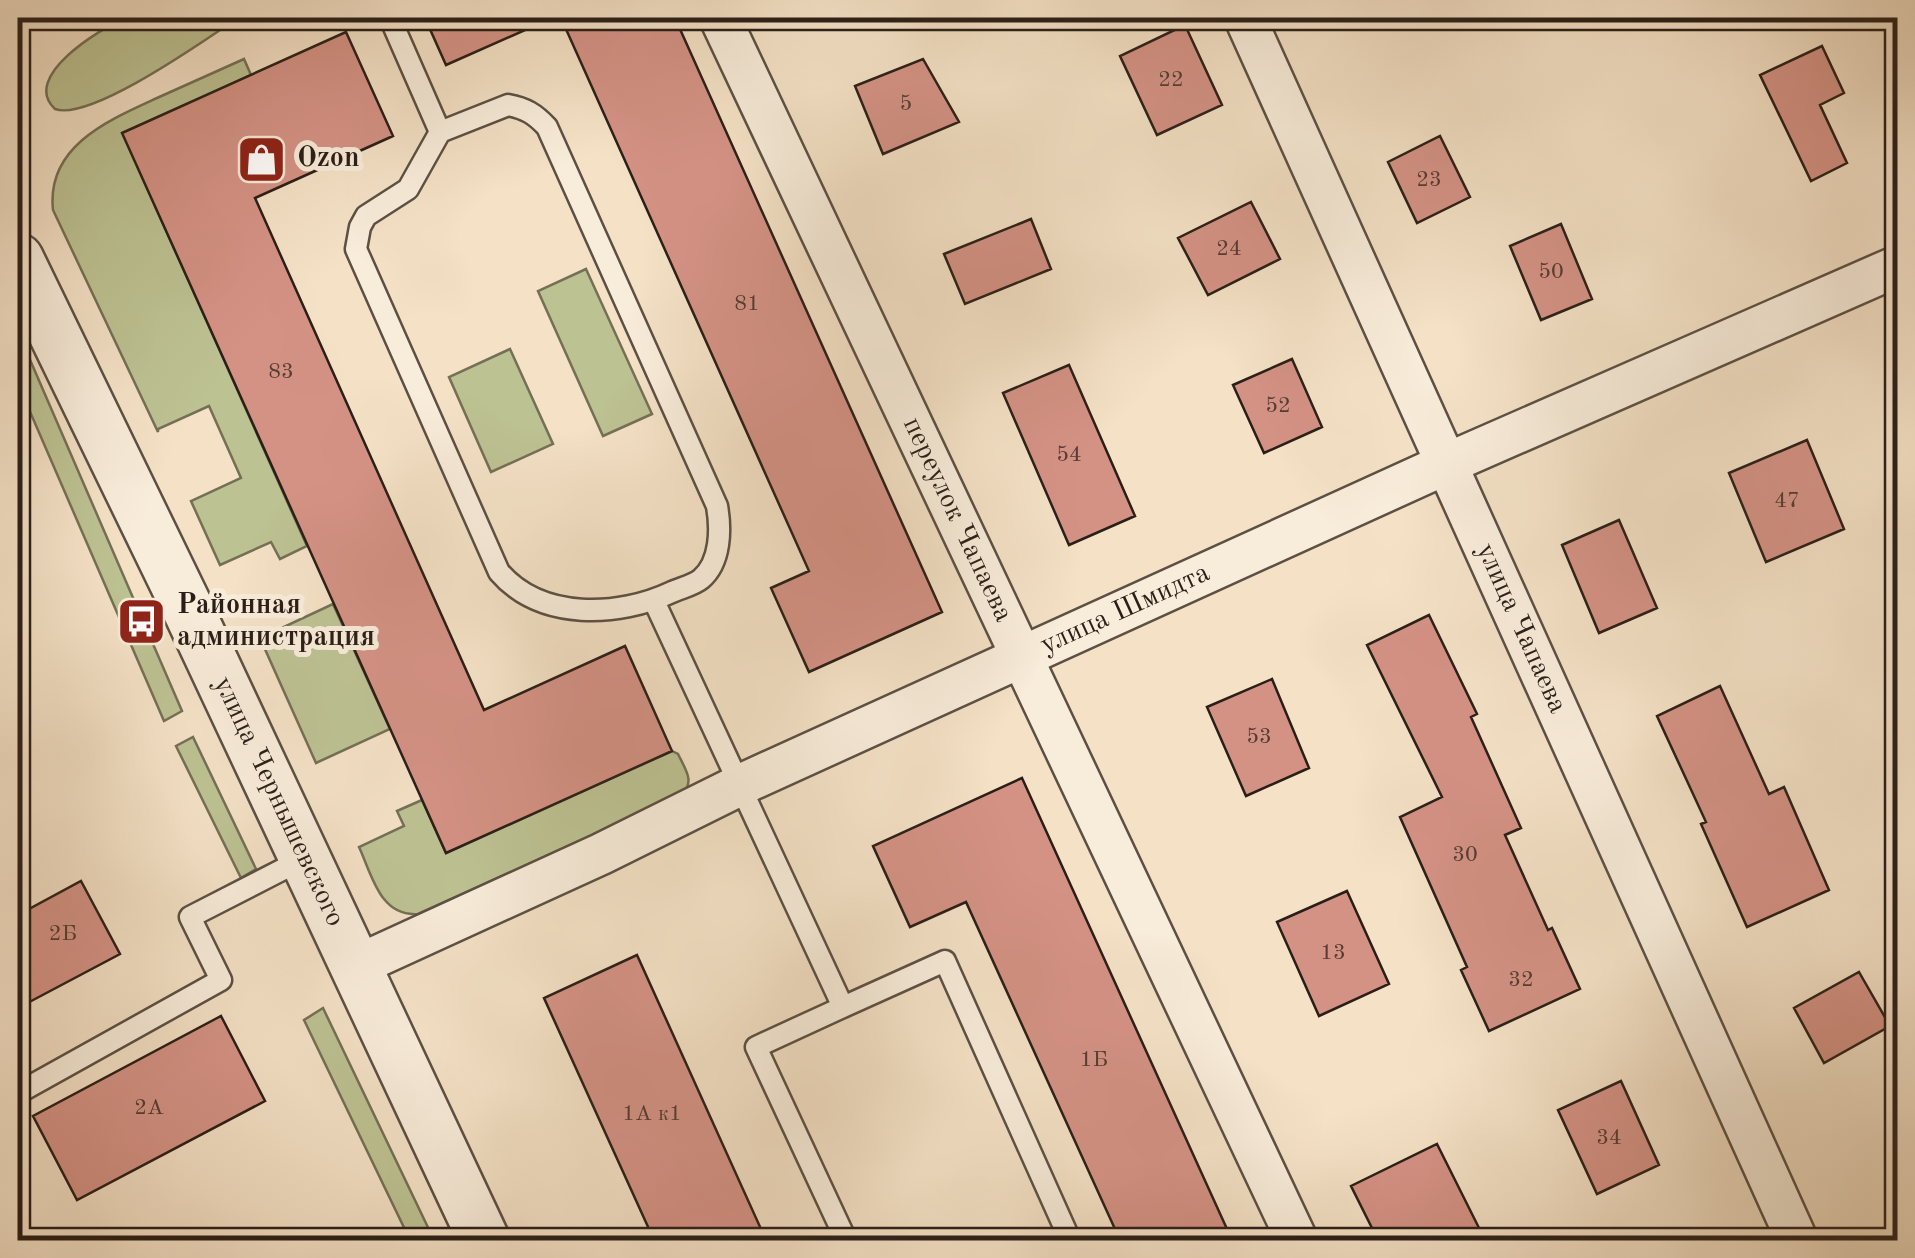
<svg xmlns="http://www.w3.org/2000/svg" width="1915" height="1258" font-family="'Old Standard TT',serif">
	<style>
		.green { fill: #bdc293; stroke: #747056; stroke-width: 2.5 }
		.building { fill: #d49285; stroke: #2a1f18; stroke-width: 2.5 }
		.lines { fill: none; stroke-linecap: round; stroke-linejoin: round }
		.service-casing { stroke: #5c5044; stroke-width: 25 }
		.minor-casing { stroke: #5c5044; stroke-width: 45 }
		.tertiary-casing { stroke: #5c5044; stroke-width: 55 }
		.service { stroke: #f8ecda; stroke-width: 20 }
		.minor { stroke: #f8ecda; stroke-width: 40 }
		.tertiary { stroke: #f8ecda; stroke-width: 50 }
		.labels { text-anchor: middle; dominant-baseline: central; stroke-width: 10; stroke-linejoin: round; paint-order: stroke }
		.number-label { font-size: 22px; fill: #543c33 }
		.poi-label { font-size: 28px; font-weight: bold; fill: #2a1f18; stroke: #f8ecda; text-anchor: start }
		.street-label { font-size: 28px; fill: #2a1f18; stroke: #f8ecda }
	</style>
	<rect width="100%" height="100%" fill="#f4e1c6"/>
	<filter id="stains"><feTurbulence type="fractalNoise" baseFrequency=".002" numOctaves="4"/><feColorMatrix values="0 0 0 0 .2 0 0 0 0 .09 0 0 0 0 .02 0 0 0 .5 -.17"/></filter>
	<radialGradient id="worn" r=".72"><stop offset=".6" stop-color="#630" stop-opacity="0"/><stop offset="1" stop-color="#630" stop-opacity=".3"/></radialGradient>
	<path class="green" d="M125 18H238C205 40 90 122 55 109 20 77 100 29 125 18Z
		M244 59 251 75 123 134 307 546 280 559 271 542 220 565 191 501 241 478 209 406 158 429V432L53 210C46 146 109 120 157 98 186 85 215 72 244 59Z
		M586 269 652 414 603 436 538 291Z
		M18 332 182 711 164 721 18 384Z
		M510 349 553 444 491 472 449 377Z
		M333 604 390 729 316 763 260 638Z
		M193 737 256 869 241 878 176 746Z
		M672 751 678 754C685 769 696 782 681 795L418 914C380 917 372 875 359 847L404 826 397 811 422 800 446 853Z
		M323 1008 434 1240H410L304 1020Z"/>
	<path class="building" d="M425 18H552L446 65Z
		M561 18H675L942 612 809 672 771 588 809 571Z
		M1185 25 1222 105 1157 135 1120 56Z
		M346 32 393 136 255 198 484 710 625 646 672 751 446 853 122 133Z
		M1822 46 1844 93 1820 105 1847 163 1811 181 1760 75Z
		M923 59 959 122 883 154 855 86Z
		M1440 136 1470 197 1417 223 1388 162Z
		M1251 202 1280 259 1208 295 1178 238Z
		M1031 219 1051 269 965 304 944 254Z
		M1561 224 1592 299 1541 320 1510 246Z
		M1292 359 1322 427 1264 453 1233 385Z
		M1069 365 1135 516 1069 545 1003 393Z
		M1807 440 1844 529 1766 562 1729 473Z
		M1619 520 1657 608 1599 633 1562 545Z
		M1429 615 1477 714 1471 717 1521 828 1505 835 1548 930 1552 928 1580 989 1489 1031 1461 970 1467 967 1400 817 1442 797 1367 645Z
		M1272 679 1309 768 1246 796 1207 707Z
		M1720 686 1769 794 1784 787 1829 890 1747 927 1701 824 1706 822 1657 716Z
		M1022 778 1232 1240H1120L966 902 910 927 873 846Z
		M81 881 120 954 18 1008V915Z
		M1347 891 1389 984 1319 1016 1277 922Z
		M637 955 761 1229 736 1240H654L544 998Z
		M1859 972 1890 1026 1824 1063 1794 1008Z
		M221 1016 265 1101 77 1200 33 1116Z
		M1621 1081 1659 1165 1597 1194 1558 1110Z
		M1437 1144 1485 1240H1378L1351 1186Z"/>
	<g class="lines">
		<defs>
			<path id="service" d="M390 18 440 132
				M508 105C525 108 535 114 547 127L717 506C721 529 721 562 701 579 694 585 681 588 672 592 619 617 541 621 499 572L356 249 360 227 366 216 408 189 440 132Z
				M654 601 843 1007 756 1047 846 1240
				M843 1007 945 961 1070 1240
				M18 1093 221 980 190 917 305 858"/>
			<g id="minor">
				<path id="s1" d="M720 18 1297 1240"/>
				<path id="s2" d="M1245 18 1797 1240"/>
				<path id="s3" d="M356 966 601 854 740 785 1446 464 1898 266"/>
			</g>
			<g id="tertiary">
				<path id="s4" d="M18 259 185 603 484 1240"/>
			</g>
		</defs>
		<use href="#service" class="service-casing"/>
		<use href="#minor" class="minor-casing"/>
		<use href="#tertiary" class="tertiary-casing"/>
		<use href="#service" class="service"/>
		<use href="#minor" class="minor"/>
		<use href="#tertiary" class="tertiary"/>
	</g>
	<defs>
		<symbol id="shop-square" viewBox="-11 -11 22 22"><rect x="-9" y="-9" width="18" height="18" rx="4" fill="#8f2418" stroke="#f8ecda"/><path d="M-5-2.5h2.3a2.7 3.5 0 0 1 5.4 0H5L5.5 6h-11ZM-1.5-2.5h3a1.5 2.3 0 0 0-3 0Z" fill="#fff"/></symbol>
		<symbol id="bus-square" viewBox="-11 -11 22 22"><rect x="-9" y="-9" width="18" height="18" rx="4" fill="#8f2418" stroke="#f8ecda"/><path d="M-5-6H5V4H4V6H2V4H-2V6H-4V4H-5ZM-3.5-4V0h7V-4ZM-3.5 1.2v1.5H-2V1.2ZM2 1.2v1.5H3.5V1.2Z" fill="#fff"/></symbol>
	</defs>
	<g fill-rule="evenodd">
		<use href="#shop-square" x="234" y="132" width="55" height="55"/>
		<use href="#bus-square" x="114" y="594" width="55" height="55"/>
	</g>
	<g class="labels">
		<g class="number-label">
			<text x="1171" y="80">22</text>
			<text x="906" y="104">5</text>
			<text x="1429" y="180">23</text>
			<text x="1229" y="249">24</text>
			<text x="1551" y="272">50</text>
			<text x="747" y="304">81</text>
			<text x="281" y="372">83</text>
			<text x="1278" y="406">52</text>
			<text x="1069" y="455">54</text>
			<text x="1787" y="501">47</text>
			<text x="1259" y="737">53</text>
			<text x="1465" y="855">30</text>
			<text x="63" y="934">2Б</text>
			<text x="1333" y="953">13</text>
			<text x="1521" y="980">32</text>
			<text x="1094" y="1060">1Б</text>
			<text x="149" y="1108">2А</text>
			<text x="652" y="1114">1А к1</text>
			<text x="1609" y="1138">34</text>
		</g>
		<g class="poi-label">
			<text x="297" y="159">Ozon</text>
			<text x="177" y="606">Районная<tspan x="177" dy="32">администрация</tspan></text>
		</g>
		<g class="street-label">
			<text stroke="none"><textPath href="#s1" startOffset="555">переулок Чапаева</textPath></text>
			<text stroke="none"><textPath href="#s3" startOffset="848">улица Шмидта</textPath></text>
			<text stroke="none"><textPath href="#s2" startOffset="670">улица Чапаева</textPath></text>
			<text stroke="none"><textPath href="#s4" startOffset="602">улица Чернышевского</textPath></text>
		</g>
	</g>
	<rect width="1915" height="1258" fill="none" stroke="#f4e1c6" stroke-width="60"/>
	<rect x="20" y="20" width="1875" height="1218" fill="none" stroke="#2a1f18" stroke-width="5"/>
	<rect x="30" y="30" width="1855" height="1198" fill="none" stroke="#2a1f18" stroke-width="2.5"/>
	<rect width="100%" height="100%" filter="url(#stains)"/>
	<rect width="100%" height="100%" fill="url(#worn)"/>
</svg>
